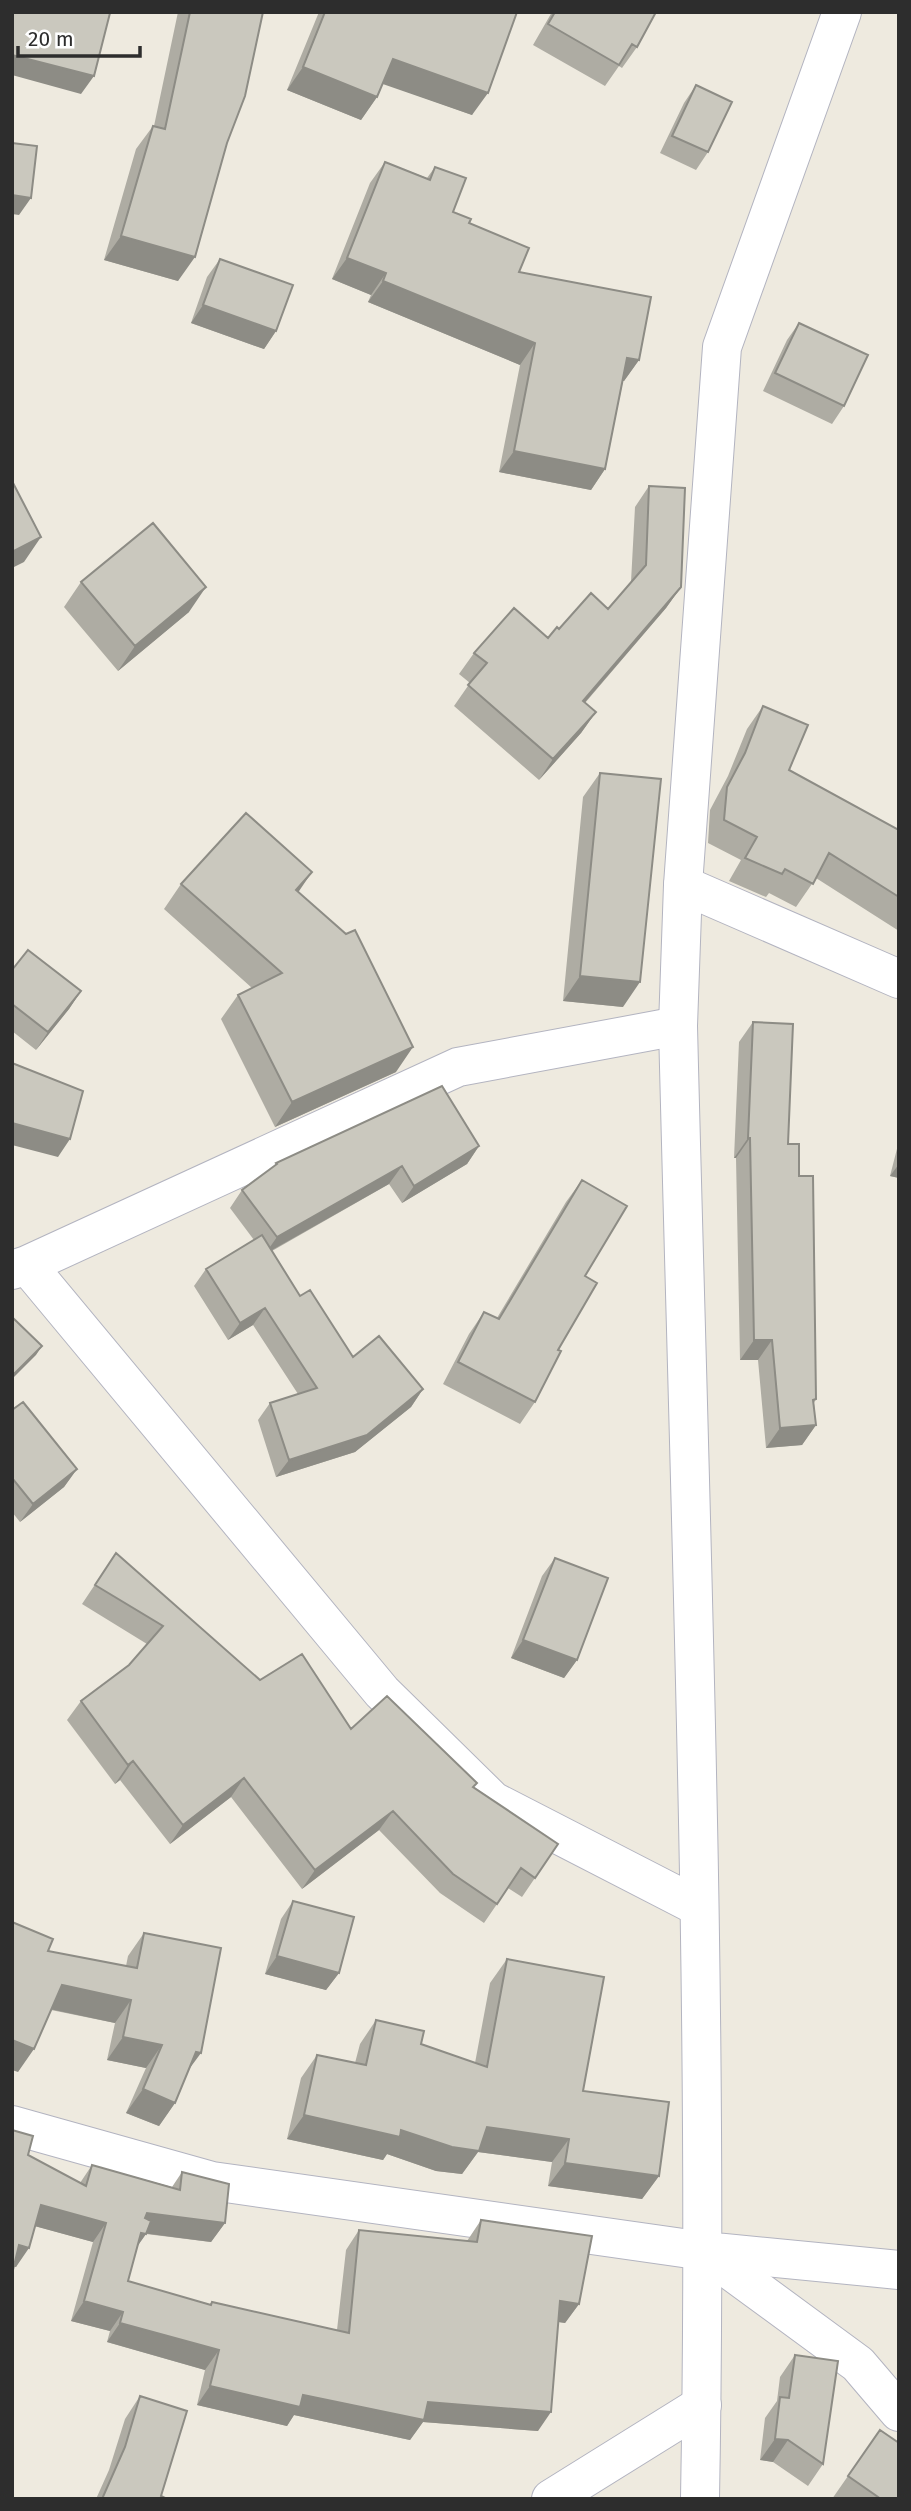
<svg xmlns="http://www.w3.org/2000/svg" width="911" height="2511" font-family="'Fira Sans',sans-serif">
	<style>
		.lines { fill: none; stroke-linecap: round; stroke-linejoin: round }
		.minor-casing { stroke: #b3b4c0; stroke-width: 40 }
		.tertiary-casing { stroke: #b3b4c0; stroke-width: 40 }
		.minor { stroke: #fff; stroke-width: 38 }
		.tertiary { stroke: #fff; stroke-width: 38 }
		.wall { fill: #aeaca3 }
		.shaded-wall { fill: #8d8c85 }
		.building { fill: #cac8be; stroke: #8d8c85; stroke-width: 2 }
	</style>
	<rect width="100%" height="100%" fill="#eeeadf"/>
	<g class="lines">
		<defs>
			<path id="minor" d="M683 885 899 979
				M27 1265 382 1692 493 1801 699 1907
				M12 1270 27 1265 458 1067 678 1026
				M12 2125 212 2181 704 2251 858 2364 899 2412
				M551 2499 702 2405"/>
			<path id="tertiary" d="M704 2251 899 2270
				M700 2499C709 2008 690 1517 678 1026L683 885 722 347 842 12"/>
		</defs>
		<use href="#minor" class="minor-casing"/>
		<use href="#tertiary" class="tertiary-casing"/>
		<use href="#minor" class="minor"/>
		<use href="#tertiary" class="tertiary"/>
	</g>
	<path class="wall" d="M178 12H263L227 143 178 281 104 260 136 149 153 126H154Z
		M319 12H517L472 115 383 83 377 97 361 120 287 90Z
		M552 12H656L637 47 622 68 619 66 605 86 533 45Z
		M696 85 708 152 696 170 660 153 684 103Z
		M385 162 427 178 435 167 453 212 469 223 519 272 639 360 624 381H623L605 469 591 490 499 472 520 365 368 302 371 295 332 279 370 183Z
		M220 259 276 331 264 349 191 323 207 277Z
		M799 323 844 406 832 424 763 391 787 340Z
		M649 486 681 587 666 608 585 703 596 712 581 733 539 780 454 706 470 683 459 674 474 653 548 638 559 629 608 609 631 582 635 507Z
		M81 582 189 612 118 671 64 607Z
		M763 706 789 770 899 830V931L816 878 796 907 769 893 766 897 729 881 741 860 708 843 710 810 728 776 747 729Z
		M600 773 623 1007 563 1001 583 797Z
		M181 884 298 892 396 1072 275 1127 221 1019 238 995 252 988 164 909Z
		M12 970 81 991 69 1009 36 1050 12 1031Z
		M753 1022 788 1144 799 1176 816 1399 814 1403 816 1425 802 1445 766 1448 758 1360H740L736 1158H734L739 1042Z
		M899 1141V1178L890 1176Z
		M479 1146 467 1164 402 1203 389 1184 272 1251 300 1296 353 1357 423 1389 411 1407 355 1452 276 1477 258 1420 270 1403 298 1394 253 1325 228 1340 194 1286 206 1269 254 1240 230 1208 242 1190 273 1168 276 1163Z
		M582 1180 585 1276 558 1350 535 1402 520 1424 443 1384 469 1334 484 1312 497 1318 566 1202Z
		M12 1410 77 1469 64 1487 20 1522 12 1512Z
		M116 1553 260 1680 351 1729 474 1787 558 1844 522 1897 508 1888 484 1923 440 1893 379 1830 302 1889 231 1797 170 1844 120 1780 115 1784 67 1720 81 1701 129 1665 147 1644 82 1604Z
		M555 1558 577 1660 564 1678 511 1658 542 1576Z
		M293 1901 339 1973 326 1990 265 1974 281 1919Z
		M144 1933 188 2070 175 2103 159 2126 126 2113 146 2068 107 2060 115 2023 51 2010 18 2072 48 1951 126 1966 128 1956Z
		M507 1959 583 2091 659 2176 642 2199 548 2186 552 2162 478 2152 462 2174 436 2171 387 2154 383 2160 287 2139 301 2078 317 2055 355 2063 360 2044 376 2020 421 2044 475 2063 490 1983Z
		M28 2155 80 2183 92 2165 172 2187 182 2172 225 2223 211 2242 146 2234 137 2246 128 2281 209 2305 212 2302 337 2330 346 2250 359 2230 467 2241 481 2220 579 2304 565 2323 558 2322 538 2431 423 2422 410 2440 294 2415 287 2426 197 2405 205 2370 107 2342 110 2331 71 2321 93 2242 35 2226 16 2267H14Z
		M795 2355 823 2464 808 2486 773 2462 760 2460 765 2418 777 2401 780 2377Z
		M140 2396 161 2496 167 2499H96L109 2470 125 2419Z
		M880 2430 899 2499H832Z"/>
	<path class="shaded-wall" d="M12 55 94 76 81 94 12 75Z
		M393 59 488 93 472 115 377 82Z
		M303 67 377 97 361 120 287 90Z
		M12 195 31 198 19 215 12 214Z
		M121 236 195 257 178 281 104 260Z
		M347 258 386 273 371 295 332 279Z
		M383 281 535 343 520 365 368 302Z
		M203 305 276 331 264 349 191 323Z
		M627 358 639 360 624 381 612 379Z
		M514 451 605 469 591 490 499 472Z
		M41 537 24 562 12 568V552Z
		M206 587 189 612 118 671 135 646Z
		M681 587 666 608 568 722 583 701Z
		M596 712 581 733 539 780 553 759Z
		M312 872 295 897 296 890Z
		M580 976 640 982 623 1007 563 1001Z
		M81 991 69 1009 36 1050 48 1032Z
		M413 1047 396 1072 275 1127 292 1102Z
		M12 1123 70 1139 58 1157 12 1145Z
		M748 1138H750L736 1158H734Z
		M479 1146 467 1164 402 1203 414 1186Z
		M899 1164V1178L890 1176Z
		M402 1166 389 1184 265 1254 277 1237Z
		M265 1308 253 1325 228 1340 240 1323Z
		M754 1340H772L758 1360H740Z
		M42 1346 36 1355 12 1379 14 1374Z
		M423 1389 411 1407 355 1452 276 1477 289 1460Z
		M816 1425 802 1445 766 1448 780 1428Z
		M77 1469 64 1487 20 1522 33 1504Z
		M523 1640 577 1660 564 1678 511 1658Z
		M133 1761 120 1780 115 1784 128 1765Z
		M244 1778 231 1797 170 1844 183 1825Z
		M393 1811 379 1830 302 1889 315 1870Z
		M277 1956 339 1973 326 1990 265 1974Z
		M62 1985 131 2000 115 2023 45 2008Z
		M123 2037 162 2045 146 2068 107 2060Z
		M12 2040 34 2049 18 2072 12 2070Z
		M196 2052 201 2053 184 2076Z
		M143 2089 175 2103 159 2126 126 2113Z
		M304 2115 401 2130 487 2127 569 2139 552 2162 478 2152 462 2174 436 2171 387 2154 383 2160 287 2139Z
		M565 2163 659 2176 642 2199 548 2186Z
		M41 2205 106 2223 93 2242 27 2224Z
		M147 2213 225 2223 211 2242 142 2233 146 2234 132 2254Z
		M19 2245 29 2248 16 2267 12 2266Z
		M84 2301 123 2312 110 2331 71 2321Z
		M560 2301 579 2304 565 2323 547 2320Z
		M120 2323 219 2350 205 2370 107 2342Z
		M210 2386 303 2395 428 2402 551 2412 538 2431 423 2422 410 2440 294 2415 287 2426 197 2405Z
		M775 2439 788 2440 773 2462 760 2460Z"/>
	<path class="building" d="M12 12 110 13 94 76 12 55Z
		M190 12H263L245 96 227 143 195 257 121 236 153 126 165 129Z
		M325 12H517L488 93 393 59 377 97 303 67Z
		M555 12H656L637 47 632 44 619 65 548 24Z
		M696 85 732 102 708 152 672 136Z
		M12 143 37 146 31 198 12 195Z
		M385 162 430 180 435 167 466 178 453 212 471 219 469 223 529 248 519 272 651 297 639 360 627 358 605 469 514 451 535 343 383 281 386 273 347 258Z
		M220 259 293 285 276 331 203 305Z
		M799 323 868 355 844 406 775 373Z
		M12 481 41 537 12 552Z
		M649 486 685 488 681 587 583 701 596 712 553 759 468 685 487 663 474 653 514 608 548 638 557 627 559 629 591 593 608 609 646 565Z
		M153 523 206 587 135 646 81 582Z
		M763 706 808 725 789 770 899 830V897L829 853 813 884 785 869 782 874 745 858 757 837 724 820 727 787 745 753Z
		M600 773 661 779 640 982 580 976Z
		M246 813 312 872 296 890 346 934 355 930 413 1047 292 1102 238 995 282 973 181 884Z
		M28 950 81 991 48 1032 12 1004V970Z
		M753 1022 793 1024 788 1144H799V1176H813L816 1399 813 1400 816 1425 780 1428 772 1340H754L750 1138H748Z
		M12 1063 83 1091 70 1139 12 1123Z
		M442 1086 479 1146 414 1186 402 1166 277 1237 242 1190 277 1164 276 1163Z
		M582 1180 627 1206 585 1276 597 1283 558 1350 561 1351 535 1402 458 1362 484 1312 499 1319Z
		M262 1235 300 1296 310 1290 353 1357 379 1336 423 1389 367 1435 289 1460 270 1403 317 1388 265 1308 240 1323 206 1269Z
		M12 1317 42 1346 14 1374 12 1372Z
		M23 1402 77 1469 33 1504 12 1478V1410Z
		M116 1553 260 1680 302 1654 351 1729 387 1696 477 1783 473 1787 558 1844 535 1878 521 1868 497 1904 453 1874 393 1811 315 1870 244 1778 183 1825 133 1761 128 1765 81 1701 129 1665 163 1626 95 1585Z
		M555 1558 608 1578 577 1660 523 1640Z
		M293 1901 354 1917 339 1973 277 1956Z
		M12 1922 53 1939 48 1951 137 1968 144 1933 221 1948 201 2053 196 2052 175 2103 143 2089 162 2045 123 2037 131 2000 62 1985 34 2049 12 2040Z
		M507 1959 604 1977 583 2091 669 2102 659 2176 565 2163 569 2139 487 2127 479 2151 452 2147 401 2130 400 2137 304 2115 317 2055 366 2065 376 2020 424 2031 421 2044 487 2067Z
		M12 2130 33 2136 28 2155 86 2186 92 2165 180 2190 182 2172 229 2184 225 2223 147 2213 145 2218 151 2221 146 2234 141 2233 128 2281 211 2305 212 2302 349 2333 359 2230 477 2242 481 2220 592 2236 579 2304 560 2301 551 2412 428 2402 424 2420 303 2395 300 2407 210 2386 219 2350 120 2323 123 2312 84 2301 106 2223 41 2205 29 2248 19 2245 12 2274Z
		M795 2355 838 2361 823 2464 788 2440 775 2439 780 2397 789 2398Z
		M140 2396 187 2411 161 2496 167 2499H102L125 2447Z
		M880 2430 899 2443V2499H881L848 2476Z"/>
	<rect width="911" height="2511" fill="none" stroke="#2d2d2d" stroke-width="28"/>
	<path d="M18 46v10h122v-10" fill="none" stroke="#2d2d2d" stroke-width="3.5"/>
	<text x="28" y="46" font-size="21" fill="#2d2d2d" stroke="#ffffff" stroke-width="5" paint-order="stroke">20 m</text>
</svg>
